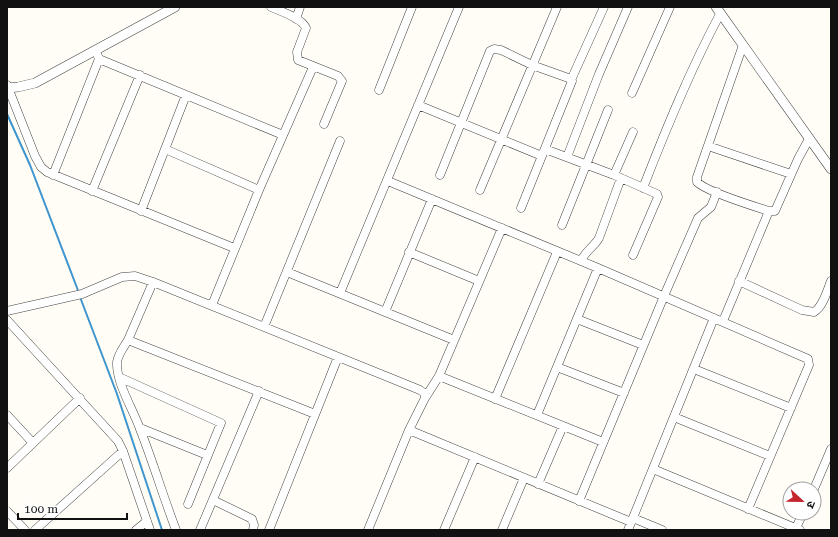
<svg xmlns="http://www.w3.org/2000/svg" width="838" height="537" font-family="'Roboto Serif','Noto Sans Devanagari',serif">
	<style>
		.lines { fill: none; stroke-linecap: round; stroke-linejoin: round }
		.stream { stroke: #3f96cf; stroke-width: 2 }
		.minor-casing { stroke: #444; stroke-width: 9 }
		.tertiary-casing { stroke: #444; stroke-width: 10 }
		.minor { stroke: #fff; stroke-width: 8 }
		.tertiary { stroke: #fff; stroke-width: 9 }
	</style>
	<rect width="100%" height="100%" fill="#fffdf5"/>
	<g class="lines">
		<path class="stream" d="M7 114 30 165 79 293
			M80 297 117 394 162 530"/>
		<defs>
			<path id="minor" d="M271 7C280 11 302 18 306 28L297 52 298 60 338 76 342 81 324 124
				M296 19 300 7
				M743 45 697 177V182C707 192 753 206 769 211H775L798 159 809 139
				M96 51 99 59 283 135
				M571 80 604 7
				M7 85 35 156 41 167 47 172 234 248
				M379 90 412 7
				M632 93 670 7
				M418 105 542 156
				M708 146 791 174
				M165 149 259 190
				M545 149 614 175 657 194 658 197 633 255
				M567 157 599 74 628 7
				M53 175 99 59
				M440 175 490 51 494 49 501 50 532 65 571 79 572 81 521 208
				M614 175 633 132
				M388 181 598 268 808 359 809 365 748 509
				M643 188C666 129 690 70 720 14
				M480 190 557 7
				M92 191 140 75
				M141 211 186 95
				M562 225 608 110
				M409 252 479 281
				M581 261C585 251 594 247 599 238L621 178
				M287 272 454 340
				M739 281 802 310 814 312C823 307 827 291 831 281
				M153 282 128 340 315 414
				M340 293 459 7
				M212 305 259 190 313 67
				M7 311 82 294 122 277 135 276 153 282 420 390 424 393 425 398 409 430 368 530
				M385 312 432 199
				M577 319 643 345
				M7 320 118 441 123 451 150 530
				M723 321 769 211
				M264 327 340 141
				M128 340C124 347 118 354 117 362 116 383 133 409 140 429 153 462 163 496 176 530
				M557 367 624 393
				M694 369 791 408
				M439 376 603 442
				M119 377 221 423 188 504
				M425 398 439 376 502 228
				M495 399 557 252
				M7 415 33 443
				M537 415 598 268
				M674 417 770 456
				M140 428 207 455
				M409 430 631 522
				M7 468 80 398
				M653 469 800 530
				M538 484 563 426
				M814 489 831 449
				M213 500 252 519 254 525 253 530
				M579 501 664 296 698 218 711 207 717 192
				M7 511 25 530
				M633 518 662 530
				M796 528 803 513
				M35 530 123 451
				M136 530 147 521
				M200 530 259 391
				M269 530 338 357
				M444 530 475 457
				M502 530 524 478
				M628 530 714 318"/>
			<path id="tertiary" d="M716 7 831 169
				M7 88 18 87 35 83 175 7"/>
		</defs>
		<use href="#minor" class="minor-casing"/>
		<use href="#tertiary" class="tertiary-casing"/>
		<use href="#minor" class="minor"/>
		<use href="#tertiary" class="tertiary"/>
	</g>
	<rect width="838" height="537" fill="none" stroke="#111111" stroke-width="16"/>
	<g transform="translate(802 501) rotate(112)"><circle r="19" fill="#ffffff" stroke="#a0a0a0"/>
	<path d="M0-3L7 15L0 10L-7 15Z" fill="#c4262e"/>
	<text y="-6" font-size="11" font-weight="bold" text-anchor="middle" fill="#111111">उ</text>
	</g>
	<path d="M18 513v6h109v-6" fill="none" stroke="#111111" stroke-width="2"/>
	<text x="24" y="513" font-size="12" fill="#111111" stroke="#ffffff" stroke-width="3" paint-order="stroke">100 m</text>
</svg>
